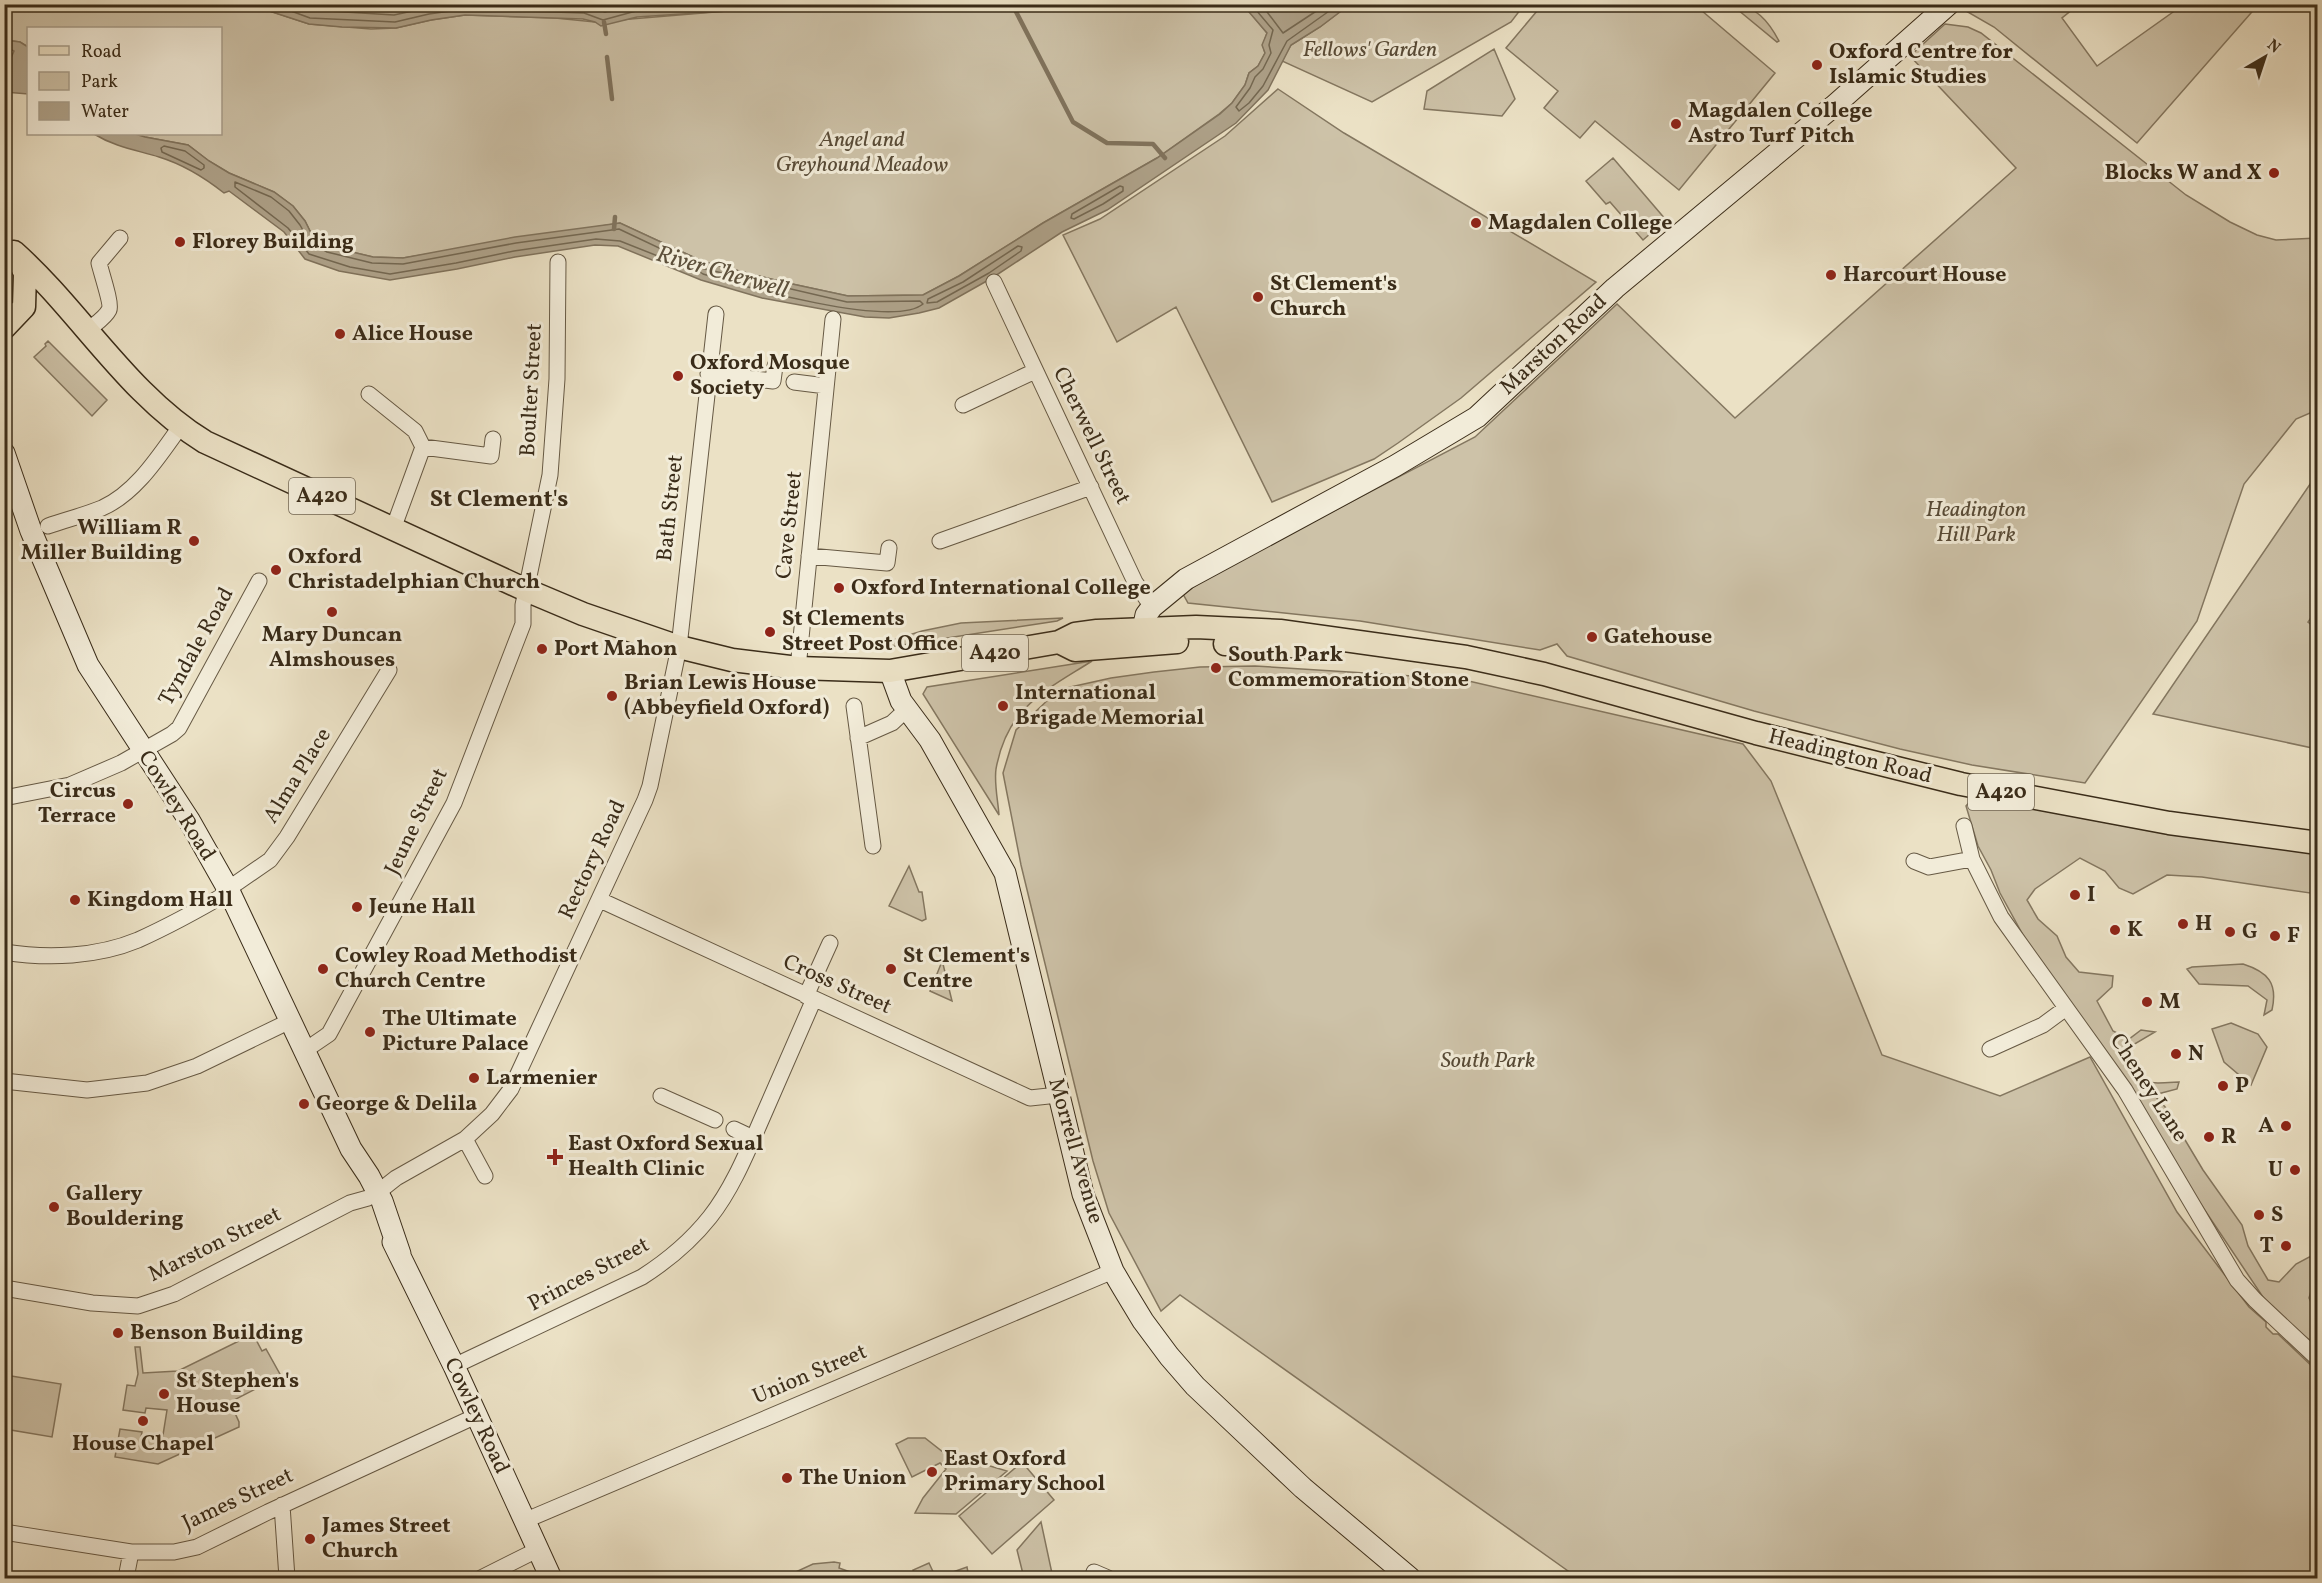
<svg xmlns="http://www.w3.org/2000/svg" width="2322" height="1583" font-family="Vollkorn,serif">
	<style>
		.green { fill: #cdc2a8; stroke: #847760; stroke-width: 1.5 }
		.water { fill: #afa38b; stroke: #80735d; stroke-width: 1.5 }
		.lines { fill: none; stroke-linecap: round; stroke-linejoin: round }
		.shore { stroke: #746852; stroke-width: 1.5 }
		.stream { stroke: #80735d; stroke-width: 4.5 }
		.street-casing { stroke: #665944; stroke-width: 17 }
		.secondary-casing { stroke: #3a2c19; stroke-width: 23 }
		.primary-casing { stroke: #3a2c19; stroke-width: 25 }
		.street { stroke: #f2ecd9; stroke-width: 15 }
		.secondary { stroke: #f2ecd9; stroke-width: 21 }
		.primary { stroke: #ebe1c5; stroke-width: 22 }
		.poi-dot { fill: #8f2418; stroke: #f2ecd9; stroke-width: 2 }
		.labels { text-anchor: middle; dominant-baseline: central; stroke-width: 6; stroke-linejoin: round; paint-order: stroke }
		.shield { fill: #f2ecd9; stroke: #716653; stroke-width: 1.5 }
		.shield-label { font-size: 21px; font-weight: bold; fill: #3a2c19 }
		.park-label { font-size: 22px; font-style: italic; fill: #574a36; stroke: #f2ecd9 }
		.poi-label { font-size: 22px; font-weight: bold; fill: #3a2c19; stroke: #f2ecd9; text-anchor: start }
		.street-label { font-size: 22px; fill: #3a2c19; stroke: #f2ecd9 }
		.water-label { font-size: 24px; font-style: italic; fill: #5d503b; stroke: #f2ecd9 }
		.neighbourhood-label { font-size: 24px; font-weight: bold; fill: #3a2c19; stroke: #f2ecd9 }
	</style>
	<rect width="100%" height="100%" fill="#ebe1c5"/>
	<filter id="stains"><feTurbulence type="fractalNoise" baseFrequency=".00333" numOctaves="4"/><feColorMatrix values="0 0 0 0 .2 0 0 0 0 .09 0 0 0 0 .02 0 0 0 .5 -.17"/></filter>
	<radialGradient id="worn" r=".72"><stop offset=".6" stop-color="#630" stop-opacity="0"/><stop offset="1" stop-color="#630" stop-opacity=".3"/></radialGradient>
	<path class="green" d="M934 4H1243L1267 33 1263 45 1265 53 1258 66 1249 73 1245 85 1232 103 1219 114 1157 158 1043 223 959 276 923 295 848 296 783 282 704 262 620 223 403 258 373 257 331 247 313 237 305 221 293 206 274 192 229 173 209 161 188 145 145 137 135 134H220V28H28V47L20 42 5 40 4 5H251L309 24 371 29 396 28 431 20 465 15 555 18 595 22 727 11 763 5H853L873 10 915 11Z
		M1349 5H1524L1511 22 1372 102 1282 61 1291 45 1320 27Z
		M1542 5H1695L1775 73 1679 190 1595 121 1580 138 1544 108 1558 91 1506 48Z
		M1732 5C1755 4 1769 22 1779 41L1777 42Z
		M1976 5H2078L2062 18 2097 66 2183 5H2258L2137 143 1994 27 1966 11Z
		M1945 24 1968 27 1981 33 2186 195 2230 222 2257 235 2276 240 2317 238V410L2296 419 2244 484 2197 621 2085 783 1972 765 1900 749 1754 711 1567 656 1557 644 1540 650 1360 621 1188 603 1183 594 1213 574 1475 437 1617 304 1735 418 2016 168 1910 56Z
		M1494 49 1515 99 1502 116 1424 109 1427 91Z
		M1278 89 1344 133 1596 282 1461 398 1398 443 1374 459 1272 502 1176 307 1117 342 1063 235 1100 219 1225 136Z
		M1613 158 1666 220 1643 240 1610 202 1606 204 1586 181Z
		M48 341 107 400 92 416 34 357 46 346 45 344Z
		M2317 474V609L2308 622 2317 629V749L2153 714Z
		M1063 618 1057 621 870 650 864 649 922 631 961 623Z
		M1092 661C1045 691 1007 707 996 769 994 783 998 801 999 815L923 694 927 687Z
		M1255 666 1460 679 1743 744 1771 781 1882 1055 2000 1096 2090 1057 2177 1212 2249 1307 2266 1322V1327L2273 1334H2278L2317 1371V1578H1578L1180 1295 1161 1311 1109 1213 1093 1161 1021 865 1003 773 1016 730 1051 697 1066 688 1111 678 1154 672 1200 667Z
		M1974 797 2120 825 2317 853V894L2202 877 2167 875 2133 894 2119 888 2105 871 2080 858 2035 889 2027 900 2038 919 2057 936 2066 957 2079 972 2113 976 2112 987 2097 1001 2113 1031 2129 1039 2141 1030 2155 1032 2126 1049C2140 1086 2142 1084 2179 1082L2177 1089 2154 1095 2166 1108 2203 1170 2242 1225 2248 1246 2268 1280 2279 1282 2296 1264 2311 1256 2316 1274 2309 1298 2317 1315V1339L2312 1342 2273 1312 2034 955 2000 893 1991 870 1978 846 1966 806Z
		M909 866 919 892H922L926 919 922 921 889 906Z
		M941 964H943L952 1001 930 991Z
		M2243 964C2268 972 2278 983 2272 1010L2264 1015 2267 1000 2248 986 2199 984 2187 969 2192 967Z
		M2231 1023 2258 1034 2267 1047 2251 1085 2224 1062 2212 1029Z
		M253 1334 262 1351 266 1349 281 1376 230 1402 239 1422V1427L158 1464 115 1457 120 1429 142 1432 141 1437 162 1441 167 1410 146 1408 145 1413 123 1410 127 1385 135 1386 138 1374 135 1347H140L143 1373 178 1371Z
		M5 1375 61 1384 52 1437 5 1429Z
		M908 1438H925L943 1452 1007 1471 956 1514 915 1513 923 1498 946 1469 940 1463 912 1477 896 1444Z
		M1022 1462 1054 1500 992 1554 959 1516Z
		M1041 1522 1053 1578H1024L1017 1550Z
		M834 1562 840 1563 839 1568 867 1578H791L789 1575 813 1564Z
		M929 1563 936 1578 967 1567 969 1578H917L913 1570Z"/>
	<path class="water" d="M251 5H782L727 11 637 17 601 26 595 22 583 19 465 15 431 20 396 28 342 27 309 24Z
		M853 5H934C907 14 881 12 853 5Z
		M1243 5H1349L1320 27 1291 45 1268 90 1236 123 1107 210 1062 232 992 278 939 308 919 313 889 318 865 317 762 298 701 280 618 246 595 245 515 257 457 269 390 280 339 271 305 259 284 232 229 191 224 193C205 178 182 164 159 157 136 150 115 147 94 134H135L145 137 188 145 209 161 229 173 274 192 293 206 305 221 313 237 331 247 373 257 403 258 515 237 620 223 704 262 783 282 848 296 923 295 959 276 1043 223 1157 158 1220 114 1232 103 1245 85 1249 73 1258 66 1265 53 1262 45 1267 33Z
		M5 40 20 42 28 47V94L5 92V57L11 58 14 51 5 46Z"/>
	<g class="lines">
		<path class="shore" d="M272 4 310 18 395 22 429 14 465 9 584 13 603 20 636 11 733 4
			M295 4 312 10 394 15 445 4
			M558 4 586 6 605 12 633 4
			M1251 4 1273 30 1269 45 1271 53 1263 69 1255 77 1250 88 1236 107 1239 111 1249 103 1263 86 1287 41 1339 4
			M1261 4 1283 33 1327 4
			M164 146 185 151 204 165V168L201 170 162 152 161 148Z
			M235 182 271 197 289 211 300 225 309 241 327 252 372 263 403 264 516 243 619 229 695 265 697 268 693 270 620 241 596 239 514 251 456 263 390 274 350 267 309 254 288 228 235 187Z
			M1120 186 1123 187V191L1103 204 1074 219 1071 218 1072 214Z
			M1018 246 1022 247 1021 251 989 273 937 302 927 303 928 299 963 282Z
			M701 268 847 302 920 301 923 304C893 329 741 286 703 274L700 272Z"/>
		<path class="stream" d="M1012 4 1073 122 1107 143 1153 144 1165 158
			M604 22 606 34
			M607 57 612 99
			M614 229 615 217"/>
		<defs>
			<path id="street" d="M994 282 1135 582 1152 607
				M88 330C95 324 105 318 109 310 112 304 101 272 99 263L120 238
				M708 374 773 381 775 366
				M794 382 826 386
				M369 394 415 431 423 447 393 529
				M963 405 1035 371
				M423 447 491 456 493 439
				M48 526C65 520 85 515 102 508 136 493 159 456 180 427
				M940 541 1091 487
				M809 556 887 563 889 548
				M798 668 833 319
				M854 706 873 846
				M858 738 892 723 907 709
				M4 798 70 785 121 763 172 734 179 728 259 581
				M1964 826 1972 859 2001 917 2125 1090 2237 1280 2255 1300 2318 1359
				M1914 861 1929 867 1972 859
				M228 889 270 860 287 837 389 670
				M600 900 1030 1098 1058 1095
				M4 952C48 959 97 957 138 940 169 926 200 909 229 892
				M806 996 830 943
				M1990 1049 2043 1025 2066 1008
				M304 1051 329 1034 454 803 523 624V605L550 475 557 379 558 262
				M4 1081 87 1090 147 1083 197 1066 290 1021
				M661 1096 715 1120
				M734 1129 753 1138
				M465 1139 485 1176
				M377 1193 396 1178 465 1139 492 1114 511 1089 645 800 650 786 679 647 716 314
				M4 1288 92 1303 138 1306 174 1294 350 1203 368 1198
				M454 1366 642 1277C667 1261 691 1241 710 1217 733 1188 748 1150 763 1116 780 1077 797 1038 814 999
				M282 1505 287 1578
				M524 1521 1113 1271
				M4 1532 131 1552H174L197 1547 268 1512 476 1416
				M1094 1572 1108 1578
				M126 1578 131 1552
				M481 1578 537 1550"/>
			<path id="secondary" d="M4 453 31 531 88 665 189 820 228 889 351 1149 369 1176 382 1201 400 1254
				M1140 644 1146 615 1152 607 1186 579 1395 466 1477 417 1615 288 1835 105 1949 4
				M890 671 901 701 930 740 1005 873 1083 1194 1113 1271 1123 1288 1143 1321 1169 1356 1195 1386 1303 1488 1410 1578
				M393 1242 454 1366 551 1578"/>
			<path id="primary" d="M14 252C80 311 128 395 205 442L526 590 583 614 679 647 732 660 798 668 890 671 1059 642 1075 634 1097 631 1196 627 1280 631 1466 657 1544 674 1756 733 1961 784 2169 823 2318 843
				M4 328 24 307 25 273 16 255
				M1059 642 1075 650 1177 642
				M1225 644 1315 647"/>
		</defs>
		<use href="#street" class="street-casing"/>
		<use href="#secondary" class="secondary-casing"/>
		<use href="#primary" class="primary-casing"/>
		<use href="#street" class="street"/>
		<use href="#secondary" class="secondary"/>
		<use href="#primary" class="primary"/>
	</g>
	<g class="poi-dot">
		<circle cx="1817" cy="65" r="6"/>
		<circle cx="1676" cy="124" r="6"/>
		<circle cx="2274" cy="173" r="6"/>
		<circle cx="1476" cy="223" r="6"/>
		<circle cx="180" cy="242" r="6"/>
		<circle cx="1831" cy="275" r="6"/>
		<circle cx="1258" cy="297" r="6"/>
		<circle cx="340" cy="334" r="6"/>
		<circle cx="678" cy="376" r="6"/>
		<circle cx="194" cy="541" r="6"/>
		<circle cx="276" cy="570" r="6"/>
		<circle cx="839" cy="588" r="6"/>
		<circle cx="332" cy="612" r="6"/>
		<circle cx="770" cy="632" r="6"/>
		<circle cx="1592" cy="637" r="6"/>
		<circle cx="542" cy="649" r="6"/>
		<circle cx="1216" cy="668" r="6"/>
		<circle cx="612" cy="696" r="6"/>
		<circle cx="1003" cy="706" r="6"/>
		<circle cx="128" cy="804" r="6"/>
		<circle cx="2075" cy="895" r="6"/>
		<circle cx="75" cy="900" r="6"/>
		<circle cx="357" cy="907" r="6"/>
		<circle cx="2183" cy="924" r="6"/>
		<circle cx="2115" cy="930" r="6"/>
		<circle cx="2230" cy="932" r="6"/>
		<circle cx="2275" cy="936" r="6"/>
		<circle cx="323" cy="969" r="6"/>
		<circle cx="891" cy="969" r="6"/>
		<circle cx="2147" cy="1002" r="6"/>
		<circle cx="370" cy="1032" r="6"/>
		<circle cx="2176" cy="1054" r="6"/>
		<circle cx="474" cy="1078" r="6"/>
		<circle cx="2223" cy="1086" r="6"/>
		<circle cx="304" cy="1104" r="6"/>
		<circle cx="2286" cy="1126" r="6"/>
		<circle cx="2209" cy="1137" r="6"/>
		<path d="M552 1148h6v6h6v6h-6v6h-6v-6h-6v-6h6z"/>
		<circle cx="2295" cy="1170" r="6"/>
		<circle cx="54" cy="1207" r="6"/>
		<circle cx="2259" cy="1215" r="6"/>
		<circle cx="2286" cy="1246" r="6"/>
		<circle cx="118" cy="1333" r="6"/>
		<circle cx="164" cy="1394" r="6"/>
		<circle cx="143" cy="1421" r="6"/>
		<circle cx="932" cy="1472" r="6"/>
		<circle cx="787" cy="1478" r="6"/>
		<circle cx="310" cy="1539" r="6"/>
	</g>
	<g class="labels">
		<g class="shield">
			<rect x="289" y="478" width="66" height="36" rx="4.5"/>
			<rect x="962" y="635" width="66" height="36" rx="4.5"/>
			<rect x="1968" y="774" width="66" height="36" rx="4.5"/>
		</g>
		<g class="shield-label">
			<text x="322" y="496">A420</text>
			<text x="995" y="653">A420</text>
			<text x="2001" y="792">A420</text>
		</g>
		<g class="park-label">
			<text x="1370" y="50">Fellows' Garden</text>
			<text x="862" y="140">Angel and<tspan x="862" dy="25">Greyhound Meadow</tspan></text>
			<text x="1976" y="510">Headington<tspan x="1976" dy="25">Hill Park</tspan></text>
			<text x="1488" y="1061">South Park</text>
		</g>
		<g class="poi-label">
			<text x="1829" y="52">Oxford Centre for<tspan x="1829" dy="25">Islamic Studies</tspan></text>
			<text x="1688" y="111">Magdalen College<tspan x="1688" dy="25">Astro Turf Pitch</tspan></text>
			<text x="2262" y="173" text-anchor="end">Blocks W and X</text>
			<text x="1488" y="223">Magdalen College</text>
			<text x="192" y="242">Florey Building</text>
			<text x="1843" y="275">Harcourt House</text>
			<text x="1270" y="284">St Clement's<tspan x="1270" dy="25">Church</tspan></text>
			<text x="352" y="334">Alice House</text>
			<text x="690" y="363">Oxford Mosque<tspan x="690" dy="25">Society</tspan></text>
			<text x="182" y="528" text-anchor="end">William R<tspan x="182" dy="25">Miller Building</tspan></text>
			<text x="288" y="557">Oxford<tspan x="288" dy="25">Christadelphian Church</tspan></text>
			<text x="851" y="588">Oxford International College</text>
			<text x="782" y="619">St Clements<tspan x="782" dy="25">Street Post Office</tspan></text>
			<text x="332" y="635" text-anchor="middle">Mary Duncan<tspan x="332" dy="25">Almshouses</tspan></text>
			<text x="1604" y="637">Gatehouse</text>
			<text x="554" y="649">Port Mahon</text>
			<text x="1228" y="655">South Park<tspan x="1228" dy="25">Commemoration Stone</tspan></text>
			<text x="624" y="683">Brian Lewis House<tspan x="624" dy="25">(Abbeyfield Oxford)</tspan></text>
			<text x="1015" y="693">International<tspan x="1015" dy="25">Brigade Memorial</tspan></text>
			<text x="116" y="791" text-anchor="end">Circus<tspan x="116" dy="25">Terrace</tspan></text>
			<text x="2087" y="895">I</text>
			<text x="87" y="900">Kingdom Hall</text>
			<text x="369" y="907">Jeune Hall</text>
			<text x="2195" y="924">H</text>
			<text x="2127" y="930">K</text>
			<text x="2242" y="932">G</text>
			<text x="2287" y="936">F</text>
			<text x="335" y="956">Cowley Road Methodist<tspan x="335" dy="25">Church Centre</tspan></text>
			<text x="903" y="956">St Clement's<tspan x="903" dy="25">Centre</tspan></text>
			<text x="2159" y="1002">M</text>
			<text x="382" y="1019">The Ultimate<tspan x="382" dy="25">Picture Palace</tspan></text>
			<text x="2188" y="1054">N</text>
			<text x="486" y="1078">Larmenier</text>
			<text x="2235" y="1086">P</text>
			<text x="316" y="1104">George &amp; Delila</text>
			<text x="2274" y="1126" text-anchor="end">A</text>
			<text x="2221" y="1137">R</text>
			<text x="568" y="1144">East Oxford Sexual<tspan x="568" dy="25">Health Clinic</tspan></text>
			<text x="2283" y="1170" text-anchor="end">U</text>
			<text x="66" y="1194">Gallery<tspan x="66" dy="25">Bouldering</tspan></text>
			<text x="2271" y="1215">S</text>
			<text x="2274" y="1246" text-anchor="end">T</text>
			<text x="130" y="1333">Benson Building</text>
			<text x="176" y="1381">St Stephen's<tspan x="176" dy="25">House</tspan></text>
			<text x="143" y="1444" text-anchor="middle">House Chapel</text>
			<text x="944" y="1459">East Oxford<tspan x="944" dy="25">Primary School</tspan></text>
			<text x="799" y="1478">The Union</text>
			<text x="322" y="1526">James Street<tspan x="322" dy="25">Church</tspan></text>
		</g>
		<g class="street-label">
			<text transform="translate(1554 345) rotate(-43)">Marston Road</text>
			<text transform="translate(532 390) rotate(-87)">Boulter Street</text>
			<text transform="translate(1091 436) rotate(64)">Cherwell Street</text>
			<text transform="translate(671 508) rotate(-84)">Bath Street</text>
			<text transform="translate(790 525) rotate(-84)">Cave Street</text>
			<text transform="translate(197 647) rotate(-61)">Tyndale Road</text>
			<text transform="translate(1850 757) rotate(14)">Headington Road</text>
			<text transform="translate(298 776) rotate(-58)">Alma Place</text>
			<text transform="translate(176 806) rotate(58)">Cowley Road</text>
			<text transform="translate(417 822) rotate(-64)">Jeune Street</text>
			<text transform="translate(593 860) rotate(-65)">Rectory Road</text>
			<text transform="translate(837 985) rotate(24)">Cross Street</text>
			<text transform="translate(2148 1088) rotate(57)">Cheney Lane</text>
			<text transform="translate(1075 1151) rotate(74)">Morrell Avenue</text>
			<text transform="translate(215 1245) rotate(-26)">Marston Street</text>
			<text transform="translate(589 1275) rotate(-28)">Princes Street</text>
			<text transform="translate(810 1375) rotate(-23)">Union Street</text>
			<text transform="translate(476 1416) rotate(65)">Cowley Road</text>
			<text transform="translate(238 1500) rotate(-25)">James Street</text>
		</g>
		<g class="water-label">
			<text transform="translate(722 273) rotate(16)">River Cherwell</text>
		</g>
		<g class="neighbourhood-label">
			<text x="499" y="500">St Clement's</text>
		</g>
	</g>
	<rect width="2322" height="1583" fill="none" stroke="#ebe1c5" stroke-width="24"/>
	<rect x="6" y="6" width="2310" height="1571" fill="none" stroke="#3a2c19" stroke-width="3"/>
	<rect x="12" y="12" width="2298" height="1559" fill="none" stroke="#3a2c19" stroke-width="1.5"/>
	<rect x="27" y="27" width="195" height="108" fill="#f2ecd9" stroke="#a89f8c" stroke-width="1.5"/>
	<rect x="39" y="46" width="30" height="9" fill="#ebe1c5" stroke="#a89f8c" stroke-width="1.5"/>
	<text x="81" y="57" font-size="18" fill="#3a2c19">Road</text>
	<rect x="39" y="72" width="30" height="18" fill="#cdc2a8" stroke="#a89f8c" stroke-width="1.5"/>
	<text x="81" y="87" font-size="18" fill="#3a2c19">Park</text>
	<rect x="39" y="102" width="30" height="18" fill="#afa38b" stroke="#a89f8c" stroke-width="1.5"/>
	<text x="81" y="117" font-size="18" fill="#3a2c19">Water</text>
	<g transform="translate(2265 57) rotate(39)" stroke="#f2ecd9" stroke-width="4.5" paint-order="stroke">
	<path d="M0-4.5L10 22L0 15L-10 22Z" fill="#3a2c19"/>
	<text y="-9" font-size="16" font-weight="bold" text-anchor="middle" fill="#3a2c19">N</text>
	</g>
	<rect width="100%" height="100%" filter="url(#stains)"/>
	<rect width="100%" height="100%" fill="url(#worn)"/>
</svg>
